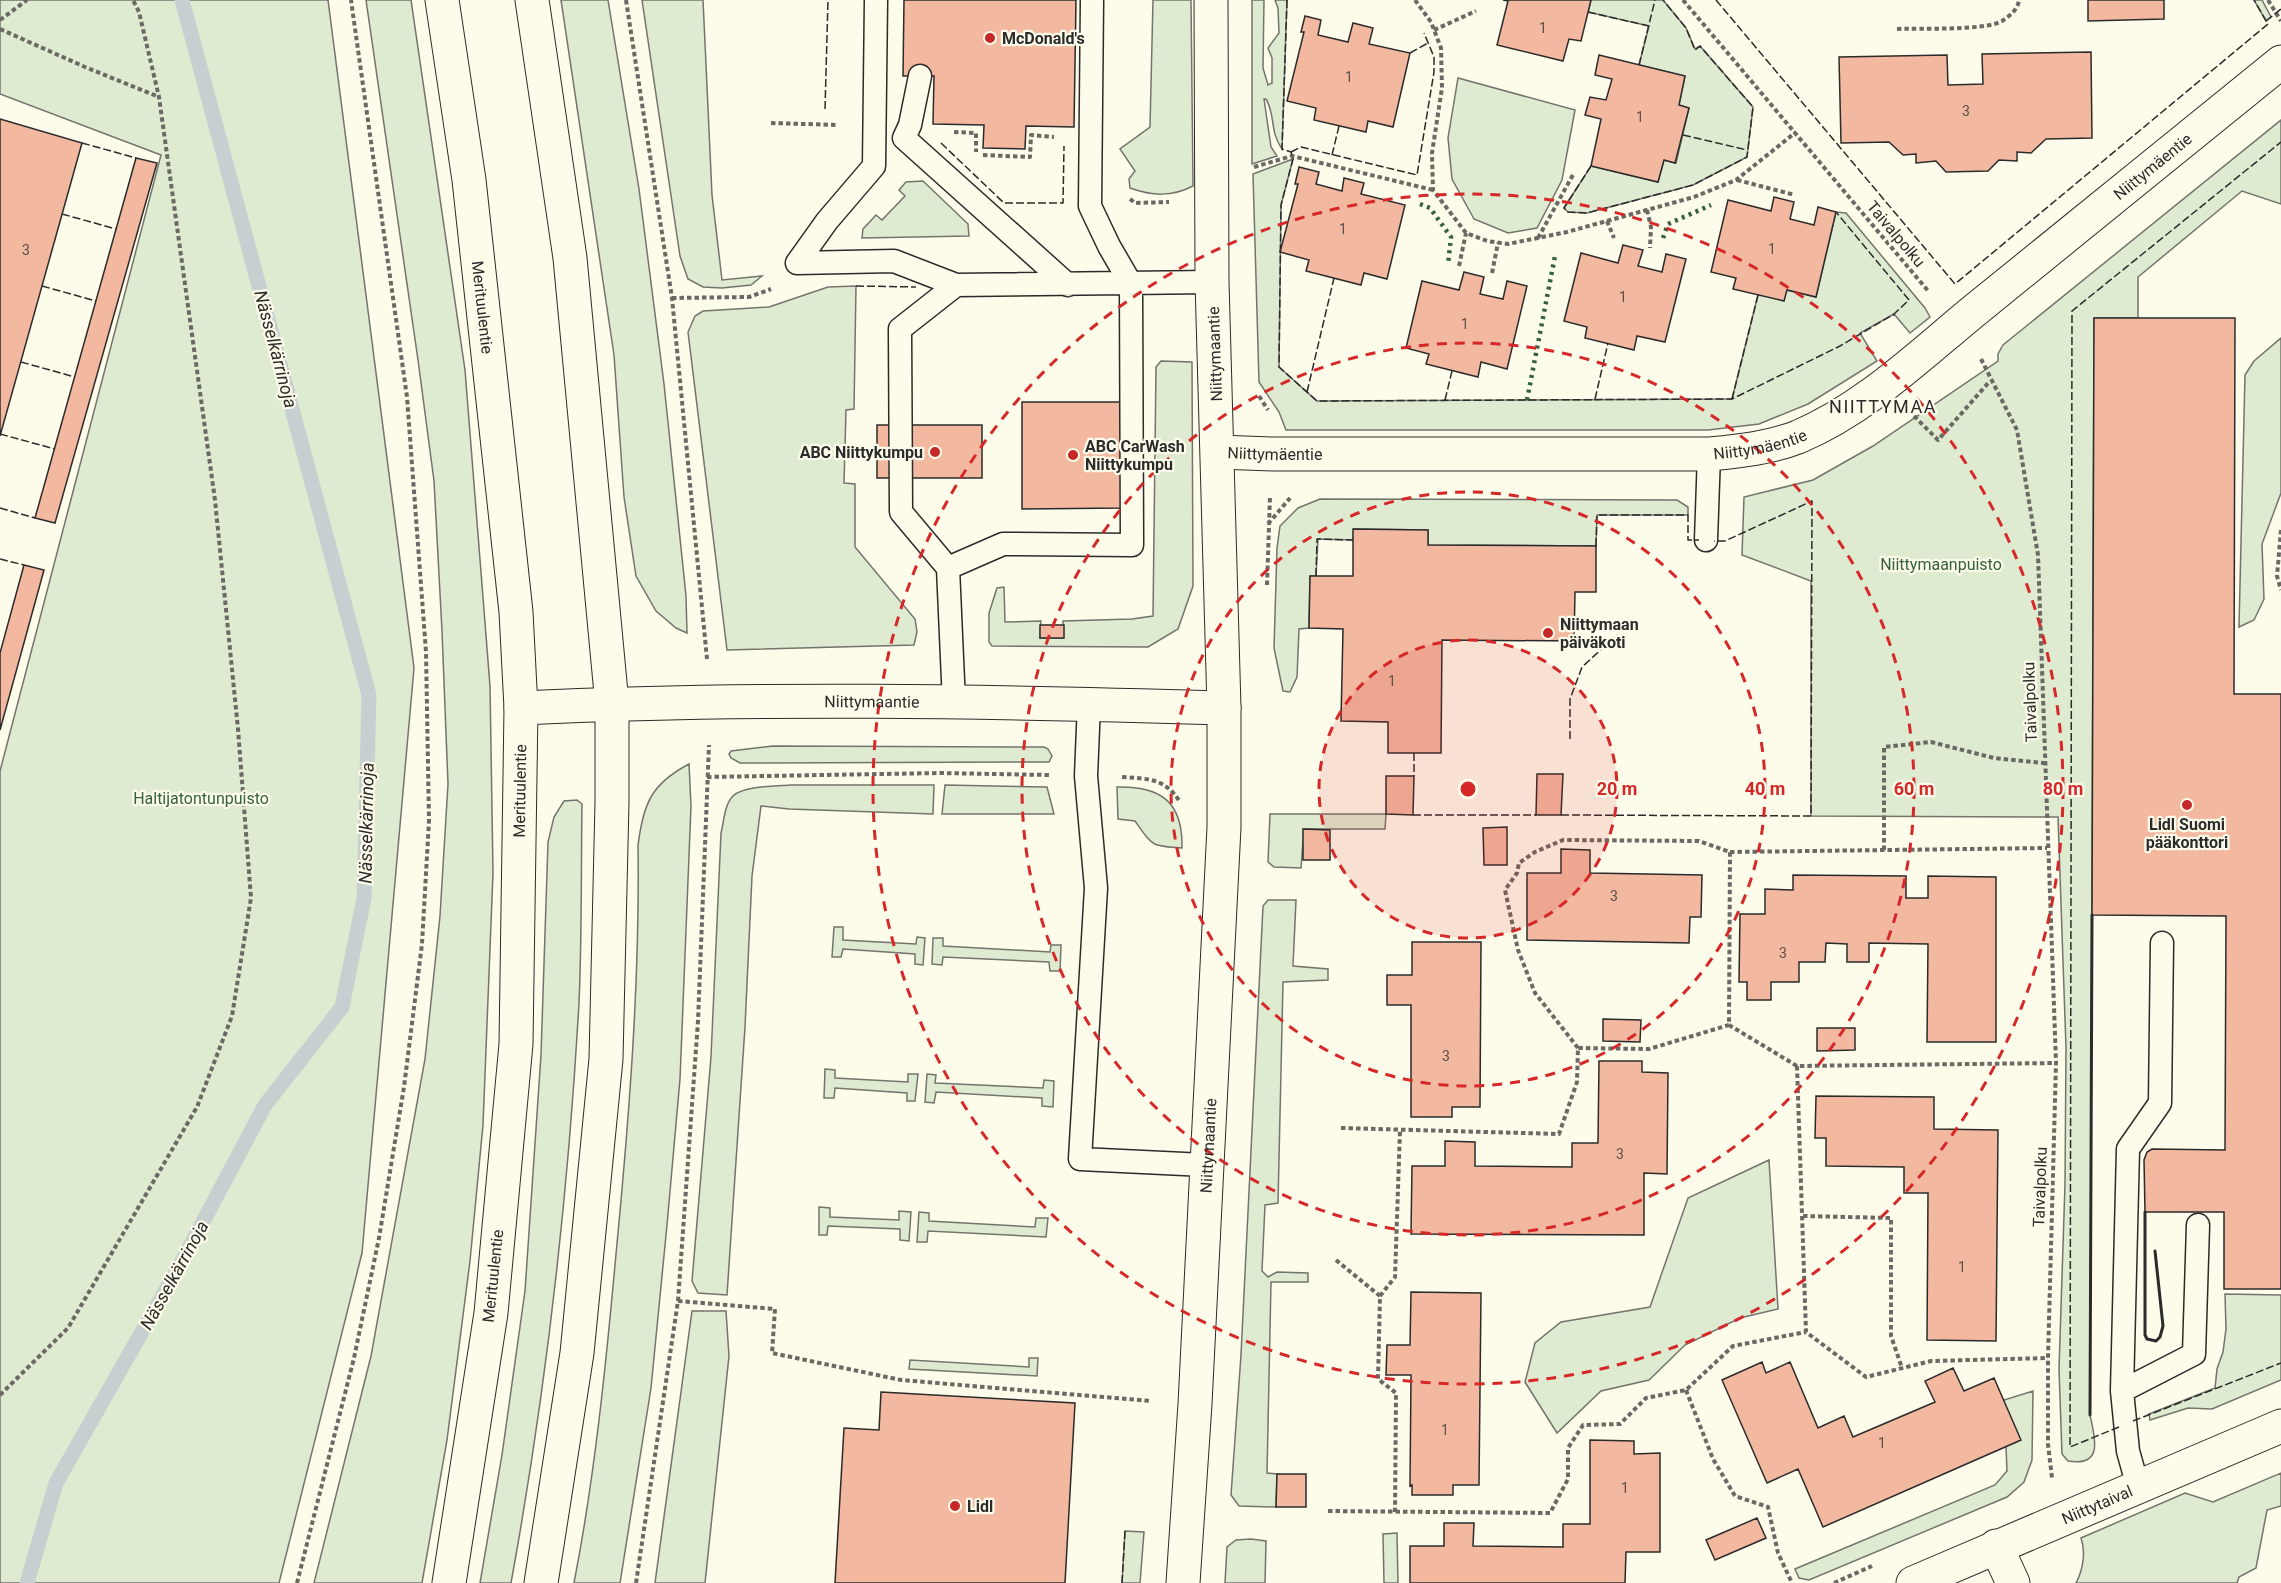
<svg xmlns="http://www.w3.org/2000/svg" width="2281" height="1583" font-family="Roboto,sans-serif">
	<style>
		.green { fill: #deebd1; stroke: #74746e; stroke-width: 1.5 }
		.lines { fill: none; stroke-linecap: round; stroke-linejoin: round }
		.stream { stroke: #c7d0d0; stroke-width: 15 }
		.building { fill: #f2b8a0; stroke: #2b2b2b; stroke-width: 1.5 }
		.service-casing { stroke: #2b2b2b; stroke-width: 25 }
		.minor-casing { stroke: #2b2b2b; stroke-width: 35 }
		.primary-casing { stroke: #2b2b2b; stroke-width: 35 }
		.path { stroke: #6a6964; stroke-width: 4; stroke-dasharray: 4.5 3; stroke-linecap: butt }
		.service { stroke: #fdfbea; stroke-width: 22 }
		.minor { stroke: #fdfbea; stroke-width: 33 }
		.primary { stroke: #fdfbea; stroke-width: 33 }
		.hedge { stroke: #34623c; stroke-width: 4.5; stroke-dasharray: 3 4.5; stroke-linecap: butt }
		.fence { stroke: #2b2b2b; stroke-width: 1.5; stroke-dasharray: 8 3; stroke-linecap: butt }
		.wall { stroke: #2b2b2b; stroke-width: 3 }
		.ring { fill: none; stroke: #d62828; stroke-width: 3; stroke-dasharray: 10 8 }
		.poi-dot { fill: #c62828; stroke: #fdfbea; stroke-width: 2 }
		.labels { text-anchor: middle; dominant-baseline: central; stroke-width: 4.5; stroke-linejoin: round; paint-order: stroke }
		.number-label { font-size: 14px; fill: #5d4e48 }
		.poi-label { font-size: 16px; font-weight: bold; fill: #2b2b2b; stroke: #fdfbea; text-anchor: start }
		.street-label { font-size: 16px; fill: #2b2b2b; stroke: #fdfbea }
		.park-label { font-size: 16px; fill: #34623c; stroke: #fdfbea }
		.water-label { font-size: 18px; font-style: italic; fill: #2b2b2b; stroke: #fdfbea }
		.neighbourhood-label { font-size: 18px; letter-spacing: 1.5px; fill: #2b2b2b; stroke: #fdfbea }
		.centre { fill: #d62828; stroke: #fdfbea; stroke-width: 3 }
		.ring-label { font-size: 18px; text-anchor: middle; font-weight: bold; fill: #d62828; stroke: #fdfbea; stroke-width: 4.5; stroke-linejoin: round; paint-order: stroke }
	</style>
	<rect width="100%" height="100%" fill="#fdfbea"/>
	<path class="green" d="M0 0H328L414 668 362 1253 279 1583H0V771L161 155 0 94Z
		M366 0H411L465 370 490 686 493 873 483 1125 470 1261 447 1440 422 1583H314L371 1356 425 1059 440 916 448 784 442 631 434 481 418 360Z
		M561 0H608L639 189 664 384 686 596 687 633 676 628 656 611 636 576 624 497 614 355Z
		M642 0H703L712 195 722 280 762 276 751 285 722 288 703 287 688 279 680 256Z
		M1153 0H1191L1193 186C1172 197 1152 196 1130 188L1129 179 1135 171 1120 149 1150 127Z
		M1252 0H1264L1263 68 1268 85 1272 83V58L1268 48 1279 33 1278 8 1275 0H1287L1282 149C1269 130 1276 116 1266 99H1264L1271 147 1277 156 1252 164Z
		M1591 0H1663L1686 28 1695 49 1700 46 1753 107 1747 157 1693 185 1587 213 1568 212 1564 208 1591 166 1658 182 1664 160 1676 163 1689 108 1679 105 1685 76 1639 65 1649 26 1588 12Z
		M2254 0H2262L2271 17 2266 21Z
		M1458 78 1575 110 1562 180 1537 228 1508 233 1474 219 1452 179 1448 138Z
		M2281 120V204L2242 191 2138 277V318H2094L2090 1415C2095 1438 2104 1467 2068 1461L2062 1454 2059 1369 2065 1184 2066 1048 2058 817 1811 816V581L1742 555 1744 497 1813 480 1873 446 1998 361V354L2003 345Z
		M1293 159 1281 205 1279 367 1317 401 1732 399 1758 295 1787 290 1816 297 1836 212 1846 213 1925 308 1930 317 1910 333 1894 314 1860 333 1877 361 1808 404 1759 424 1708 430H1286L1279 412 1259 382 1253 174Z
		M923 181 968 224 969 236 862 238 863 229 876 215 882 220 905 196 899 190 906 182Z
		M856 286 854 409 846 410 844 483 855 484V547L915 619 917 632 914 645 727 650 688 332 695 316 703 311 769 307 828 287Z
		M2281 338V493L2262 544 2264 599 2254 620 2239 627 2245 375 2254 361Z
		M1161 361 1192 362 1193 586 1178 629 1148 647 992 646 989 642V613L997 588 1004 587 1005 622 1041 621 1040 638H1063V621L1132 619 1153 616 1156 367Z
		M1320 499 1677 500 1688 507V515H1597L1596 546 1428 545V530L1354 529 1353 540 1318 539 1316 576H1310L1309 628 1299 629 1297 677 1290 692 1283 691 1274 648 1277 548 1280 526 1298 508Z
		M773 746 1044 747 1048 749 1052 756 1049 762 740 763 731 758 729 754 731 751Z
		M689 764 691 806 680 1079 667 1225 651 1388 620 1583H574C595 1475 606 1364 616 1254 629 1119 640 981 638 846 643 804 651 784 689 764Z
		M791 785H934L933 814 789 809 761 806 752 876 745 1027 727 1295 698 1293 692 1281 711 1057 721 833C724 822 724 805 733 796 743 786 776 786 791 785Z
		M945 785 1047 787 1054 814H942Z
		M1117 787C1161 786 1183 802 1182 848 1150 846 1153 846 1135 821L1118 819Z
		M577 800 582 804C581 870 582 937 579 1003 568 1198 546 1391 511 1583H480L502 1455 525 1291 541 1055 548 842 554 817 564 801Z
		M1270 814H1386L1385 829H1304L1301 868 1274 867 1268 862Z
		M1268 900H1296L1293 966 1328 969V980L1283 982 1278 1203 1265 1205 1262 1271 1268 1277 1277 1272 1308 1273V1282H1271L1267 1473 1277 1474 1276 1507 1239 1506 1231 1495 1241 1355 1263 906Z
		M834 927H843V940L916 944 917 937 925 938 923 965 915 964V954L843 949 841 957H832Z
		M933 938H943V946L1050 952 1051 945H1061L1060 971H1050L1049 962 943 957 942 965 932 964Z
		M825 1069 835 1070V1078L908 1082V1074H918L915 1101H907V1093L835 1088 834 1098H824Z
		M927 1074 936 1075 935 1083 1043 1088 1044 1080 1054 1081 1053 1107 1042 1106V1098L936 1092 934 1103 925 1102Z
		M1769 1160 1778 1309 1740 1318 1685 1345 1649 1380 1601 1391 1557 1433 1525 1382 1535 1343 1561 1322 1650 1307 1688 1198Z
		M819 1207 830 1208V1217L899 1220V1211L911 1212 909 1241 900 1240V1229L828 1226 827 1235H819Z
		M919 1212 929 1213V1221L1035 1227 1036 1218H1048L1046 1237 928 1231 927 1242H917Z
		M2225 1294 2281 1295V1380L2212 1409 2188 1408 2150 1420 2149 1414 2215 1388 2217 1369 2223 1352 2226 1329Z
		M692 1311H726L729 1356 705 1583H655Z
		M1029 1358H1038L1037 1376 909 1369 910 1360 1029 1367Z
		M2033 1391 2032 1460 2024 1482 2007 1497 1809 1580 1799 1578 1795 1569 1995 1485 2007 1471 2004 1400Z
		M2281 1473V1506L2267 1510 2256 1568 2239 1577 2237 1583H2076C2083 1570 2086 1552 2081 1538L2185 1493 2213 1502Z
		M1125 1531 1144 1532 1140 1583H1122Z
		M1397 1533 1398 1583H1384L1383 1534Z
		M1251 1539 1266 1541 1265 1583H1225L1227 1547 1236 1540Z"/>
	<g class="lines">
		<path class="stream" d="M27 1583 56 1483 180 1265 265 1105 342 1007 364 898 369 695 182 0"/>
	</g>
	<path class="building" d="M904 0H1076L1074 127 1026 126 1025 149 983 148 984 125 933 124 934 76H903Z
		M1503 0H1591L1581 41 1569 39 1563 61 1497 45 1508 1Z
		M2088 0H2164V19L2088 21Z
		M1305 16 1321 20 1318 35 1348 42 1353 23 1373 28 1369 44 1410 53 1393 127 1368 121 1366 132 1314 120 1316 108 1287 101 1304 32H1301Z
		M2091 52 2092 138 2046 139 2031 153 2017 152V161L1999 160 1988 171 1946 172 1936 161 1916 163V154L1903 155 1889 142 1841 143 1839 57 1947 55 1948 85 1983 84 1982 54Z
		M1599 55 1685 76 1679 105 1689 108 1675 163 1664 160 1658 182 1591 166 1601 119 1585 115 1590 97 1606 100 1612 79 1595 75Z
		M0 119 82 143 0 436Z
		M136 158 157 163 55 523 35 518Z
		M1299 167 1319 172 1316 184 1342 191 1344 178 1364 183 1361 194 1405 205 1387 279 1364 273 1361 285 1306 271 1309 260 1280 252 1298 184H1295Z
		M1774 197 1794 202 1790 219 1814 225 1818 207 1836 212 1816 297 1787 290 1784 301 1733 289 1736 278 1711 272 1728 200 1771 211Z
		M1623 245 1643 250 1638 266 1662 272 1666 254 1686 259 1665 342 1637 336 1634 350 1585 338 1587 327 1564 321 1581 253 1618 263Z
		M1464 272 1484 277 1480 294 1503 299 1507 281 1527 286 1507 369 1481 362 1478 377 1426 364 1429 354 1406 348 1422 281 1459 290Z
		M2094 318H2235L2234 694H2281V1289H2224V1212H2145L2144 1160 2147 1152 2152 1149 2225 1150 2226 916 2092 915Z
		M1022 402H1125L1124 508 1022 509Z
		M877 425H982V478H877Z
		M1353 529 1428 530V545L1596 546V592H1575L1574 641 1442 640 1441 753H1388V722L1341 721 1343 629 1309 628 1310 576H1353Z
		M24 565 44 570 0 730V653Z
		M1040 625H1064V638H1040Z
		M1537 774H1563L1561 815H1536Z
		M1386 776H1414L1413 815 1386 814Z
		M1507 827V865H1484L1483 828Z
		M1303 829 1330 830V860H1303Z
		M1561 849 1590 850V873L1702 875 1701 917H1690L1689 943 1527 940V873H1561Z
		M1793 875 1906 876V898H1928V876L1996 877V1042H1927L1928 944 1869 943V962H1847V944L1826 943 1825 962H1799V982H1771V1000H1747V982H1739L1740 914H1765V889L1793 890Z
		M1412 942H1481L1480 1107H1452V1117H1411V1005H1387V975H1412Z
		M1603 1019 1641 1020 1640 1042 1603 1041Z
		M1817 1028H1855V1050L1817 1051Z
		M1599 1061H1642V1072L1668 1073 1667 1174 1644 1173V1235L1411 1234 1412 1166H1445V1141L1475 1142V1166L1572 1167V1143H1598Z
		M1816 1096 1934 1097V1129L1998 1130 1996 1341 1927 1340 1928 1193H1904V1167L1826 1166V1138H1815Z
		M1411 1292 1481 1293 1479 1485H1453V1495H1412V1485L1410 1486 1411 1375H1386L1387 1345H1410Z
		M1762 1362 1766 1373 1790 1362 1818 1428 1844 1416 1853 1437 1935 1402 1925 1381 1953 1368 1964 1391 1994 1378 2021 1440 1823 1527 1798 1469 1767 1483 1722 1380Z
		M881 1392 1075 1403 1065 1583H835L844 1428 879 1430Z
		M1590 1440 1634 1441V1454L1660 1453V1552H1626L1625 1583H1410V1546H1444V1523H1474L1473 1546 1563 1547V1524H1590Z
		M1277 1474H1306V1507H1276Z
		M1757 1518 1766 1538 1715 1560 1706 1540Z"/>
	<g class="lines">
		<defs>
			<path id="service" d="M920 76 910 125 904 138 1068 285
				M797 263 894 261 956 285 1212 282
				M797 263 827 221 874 166 876 0
				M1706 540 1709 454
				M948 568 1003 544 1132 545 1131 284 1109 246 1090 206 1092 0
				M954 703 948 568 901 512 900 329 956 285
				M1089 704 1086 776 1096 888 1080 1159 1205 1165
				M2122 1391 2194 1354 2198 1225
				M2138 1487 2128 1451 2122 1391 2128 1149 2160 1103 2162 943"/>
			<g id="minor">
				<path id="s1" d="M1218 452 1273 454H1709C1739 451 1770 448 1798 437 1869 407 1925 350 1985 302 2084 222 2182 142 2281 62"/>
				<path id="s2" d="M521 708C755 697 990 701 1224 708"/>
				<path d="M1996 1546 2013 1583"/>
				<path id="s3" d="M1183 1583 1195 1404 1224 827V708L1212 282 1211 0"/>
				<path id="s4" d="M1913 1583 2281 1426"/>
			</g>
			<g id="primary">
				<path id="s5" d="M442 0 469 180 516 612 521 708 516 1044 491 1313 449 1583"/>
				<path d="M532 0 570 258 612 704V802L606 1059 577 1353 541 1583"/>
			</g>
		</defs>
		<use href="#service" class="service-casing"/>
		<use href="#minor" class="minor-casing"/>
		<use href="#primary" class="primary-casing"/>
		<path class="path" d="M626 0 672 298 707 659
			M1415 0 1431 22 1441 48 1442 88 1432 153 1433 190 1466 233 1487 241 1508 244 1567 232 1694 197 1736 180 1796 132
			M1683 0 1929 292
			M2268 0 2281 21
			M0 20 27 0
			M0 29 85 67 159 97
			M1897 29C1919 28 1985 31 2002 21 2010 16 2018 9 2019 0
			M1434 30 1476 11
			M771 123 838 125
			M954 132 976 133V152
			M983 155 1030 157 1031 135 1054 137
			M1254 167 1292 156 1433 190
			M1737 180 1795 195
			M1130 199 1135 203 1169 202
			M1647 210 1651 227 1650 248
			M1607 221 1614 238
			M1538 238 1574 173
			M1459 266 1466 233
			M1492 273 1498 243
			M672 298 749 297 771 289
			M1981 359 2017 430 2038 555 2056 1063 2048 1358V1444L2052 1478
			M1259 396 1268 410
			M1914 416 1938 440 1990 381
			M1268 524 1290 498
			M2281 530 2277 576 2281 590
			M1267 585 1270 496
			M707 777 940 773 1049 775
			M1122 777C1149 779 1165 778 1180 802
			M1884 850V747L1931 742 1994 758 2044 763
			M1730 852 2047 848
			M1578 1048 1535 993 1518 950 1505 890 1517 873 1519 863 1535 852 1563 840 1699 841 1730 852 1729 1025 1797 1066 2056 1063
			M1797 1066 1806 1332 1866 1377 1931 1361 2048 1358
			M1341 1128 1559 1134 1577 1082 1578 1048 1649 1049 1729 1025
			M1803 1216 1891 1218V1336L1902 1368
			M1336 1260 1380 1296 1378 1379 1396 1393 1395 1512
			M1380 1296 1395 1277 1400 1130
			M678 1301 775 1309 772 1353 901 1380 1151 1401
			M1686 1390 1713 1459 1735 1496 1768 1507 1778 1553 1792 1583
			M0 1395 68 1328 197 1107 232 1016 251 898 238 729 215 500 159 97 139 12 133 0
			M1328 1511 1550 1513 1568 1479V1448L1583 1425 1620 1424 1646 1398 1686 1390 1733 1346 1806 1332
			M297 1583 354 1358 379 1238 404 1087 422 944 429 821 426 652 407 397 351 0
			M636 1583 678 1301 698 1021 709 745
			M1834 1583 1872 1566"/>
		<use href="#service" class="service"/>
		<use href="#minor" class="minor"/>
		<use href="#primary" class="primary"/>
		<path class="hedge" d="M1420 204 1430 208 1451 237 1448 265
			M1663 238 1668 224 1711 205
			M1527 400 1555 256"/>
		<path class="fence" d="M1287 0 1282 149 1291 152 1293 159 1281 205 1279 367 1317 401 1732 399 1840 346 1894 314 1909 300 1836 212
			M1716 0 1955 284 2268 24 2254 0
			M1588 12 1649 26
			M2266 21 2281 9
			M1410 53 1428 43
			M1639 65 1655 0
			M825 109 828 0
			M1683 135 1747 150
			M82 143 136 158
			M941 143 1004 203H1063L1064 146
			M1291 152 1301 147 1417 175 1434 72V57L1424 33
			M1332 155 1339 126
			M1591 166 1564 208 1568 212 1587 213 1693 185 1747 157 1753 107 1700 46 1695 50 1686 28 1663 0
			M62 214 116 229
			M42 286 96 301
			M856 286 916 287
			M21 362 75 377
			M1307 392 1334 278
			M1595 399 1608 343
			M1732 399 1758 295
			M1445 400 1452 371
			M0 434 55 449
			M0 508 35 518
			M1596 546 1597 515H1688V540H1699
			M0 559 24 565
			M1316 576 1317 539 1353 540
			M1570 739V699L1582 667 1617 635
			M1414 753V776
			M1413 815H1536
			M1561 815 1811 816 1812 501 1725 541H1714
			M2133 1421 2281 1363
			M2119 1427 2070 1447 2072 311 2281 142
			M1122 1583 1125 1531"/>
		<path class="wall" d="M2145 1212V1335L2147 1339 2156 1341 2160 1337 2163 1326 2155 1251
			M2090 1415 2092 915"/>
	</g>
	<circle cx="1468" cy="789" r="149" fill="#d62828" fill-opacity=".12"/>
	<g class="ring">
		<circle cx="1468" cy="789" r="149"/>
		<circle cx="1468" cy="789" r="297"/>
		<circle cx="1468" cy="789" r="446"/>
		<circle cx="1468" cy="789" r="595"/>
	</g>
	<g class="poi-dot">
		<circle cx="990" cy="38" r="6"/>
		<circle cx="935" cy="452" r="6"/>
		<circle cx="1073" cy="455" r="6"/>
		<circle cx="1548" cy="633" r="6"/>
		<circle cx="2187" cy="805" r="6"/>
		<circle cx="955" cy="1506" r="6"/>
	</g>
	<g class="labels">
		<g class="number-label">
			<text x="1543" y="28">1</text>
			<text x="1349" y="77">1</text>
			<text x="1966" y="111">3</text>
			<text x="1640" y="117">1</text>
			<text x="1343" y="229">1</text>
			<text x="1772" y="249">1</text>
			<text x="26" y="250">3</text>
			<text x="1623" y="297">1</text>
			<text x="1465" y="324">1</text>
			<text x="1392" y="681">1</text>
			<text x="1614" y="896">3</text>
			<text x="1783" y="953">3</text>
			<text x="1446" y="1056">3</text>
			<text x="1620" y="1154">3</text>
			<text x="1962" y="1267">1</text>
			<text x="1445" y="1430">1</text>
			<text x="1882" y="1443">1</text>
			<text x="1625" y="1488">1</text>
		</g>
		<g class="poi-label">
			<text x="1002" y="38">McDonald's</text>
			<text x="1085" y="446">ABC CarWash<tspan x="1085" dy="18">Niittykumpu</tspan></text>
			<text x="923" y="452" text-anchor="end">ABC Niittykumpu</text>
			<text x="1560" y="624">Niittymaan<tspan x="1560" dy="18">päiväkoti</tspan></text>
			<text x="2187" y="824" text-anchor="middle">Lidl Suomi<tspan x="2187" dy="18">pääkonttori</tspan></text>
			<text x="967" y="1506">Lidl</text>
		</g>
		<g class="street-label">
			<text stroke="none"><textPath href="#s1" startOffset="1029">Niittymäentie</textPath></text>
			<text transform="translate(1896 234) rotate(50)">Taivalpolku</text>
			<text stroke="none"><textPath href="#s5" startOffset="310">Merituulentie</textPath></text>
			<text transform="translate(1215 354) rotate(-92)">Niittymaantie</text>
			<text stroke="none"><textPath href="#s1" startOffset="543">Niittymäentie</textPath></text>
			<text stroke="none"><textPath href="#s1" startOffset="57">Niittymäentie</textPath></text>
			<text stroke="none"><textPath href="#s2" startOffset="351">Niittymaantie</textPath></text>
			<text transform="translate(2030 702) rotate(-92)">Taivalpolku</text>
			<text transform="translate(520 791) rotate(-89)">Merituulentie</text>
			<text stroke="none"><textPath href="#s3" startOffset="438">Niittymaantie</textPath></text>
			<text transform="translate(2040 1187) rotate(-88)">Taivalpolku</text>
			<text transform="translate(493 1276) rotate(-84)">Merituulentie</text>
			<text stroke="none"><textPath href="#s4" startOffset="200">Niittytaival</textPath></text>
		</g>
		<g class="park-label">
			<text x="1941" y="564">Niittymaanpuisto</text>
			<text x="201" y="798">Haltijatontunpuisto</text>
		</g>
		<g class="water-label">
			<text transform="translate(276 349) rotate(75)">Nässelkärrinoja</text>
			<text transform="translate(366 823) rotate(-89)">Nässelkärrinoja</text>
			<text transform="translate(174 1275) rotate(-61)">Nässelkärrinoja</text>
		</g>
		<g class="neighbourhood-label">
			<text x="1883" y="406">NIITTYMAA</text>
		</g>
	</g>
	<circle cx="1468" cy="789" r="9" class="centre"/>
	<g class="ring-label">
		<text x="1617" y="795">20 m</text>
		<text x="1765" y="795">40 m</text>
		<text x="1914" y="795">60 m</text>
		<text x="2063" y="795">80 m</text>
	</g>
</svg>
